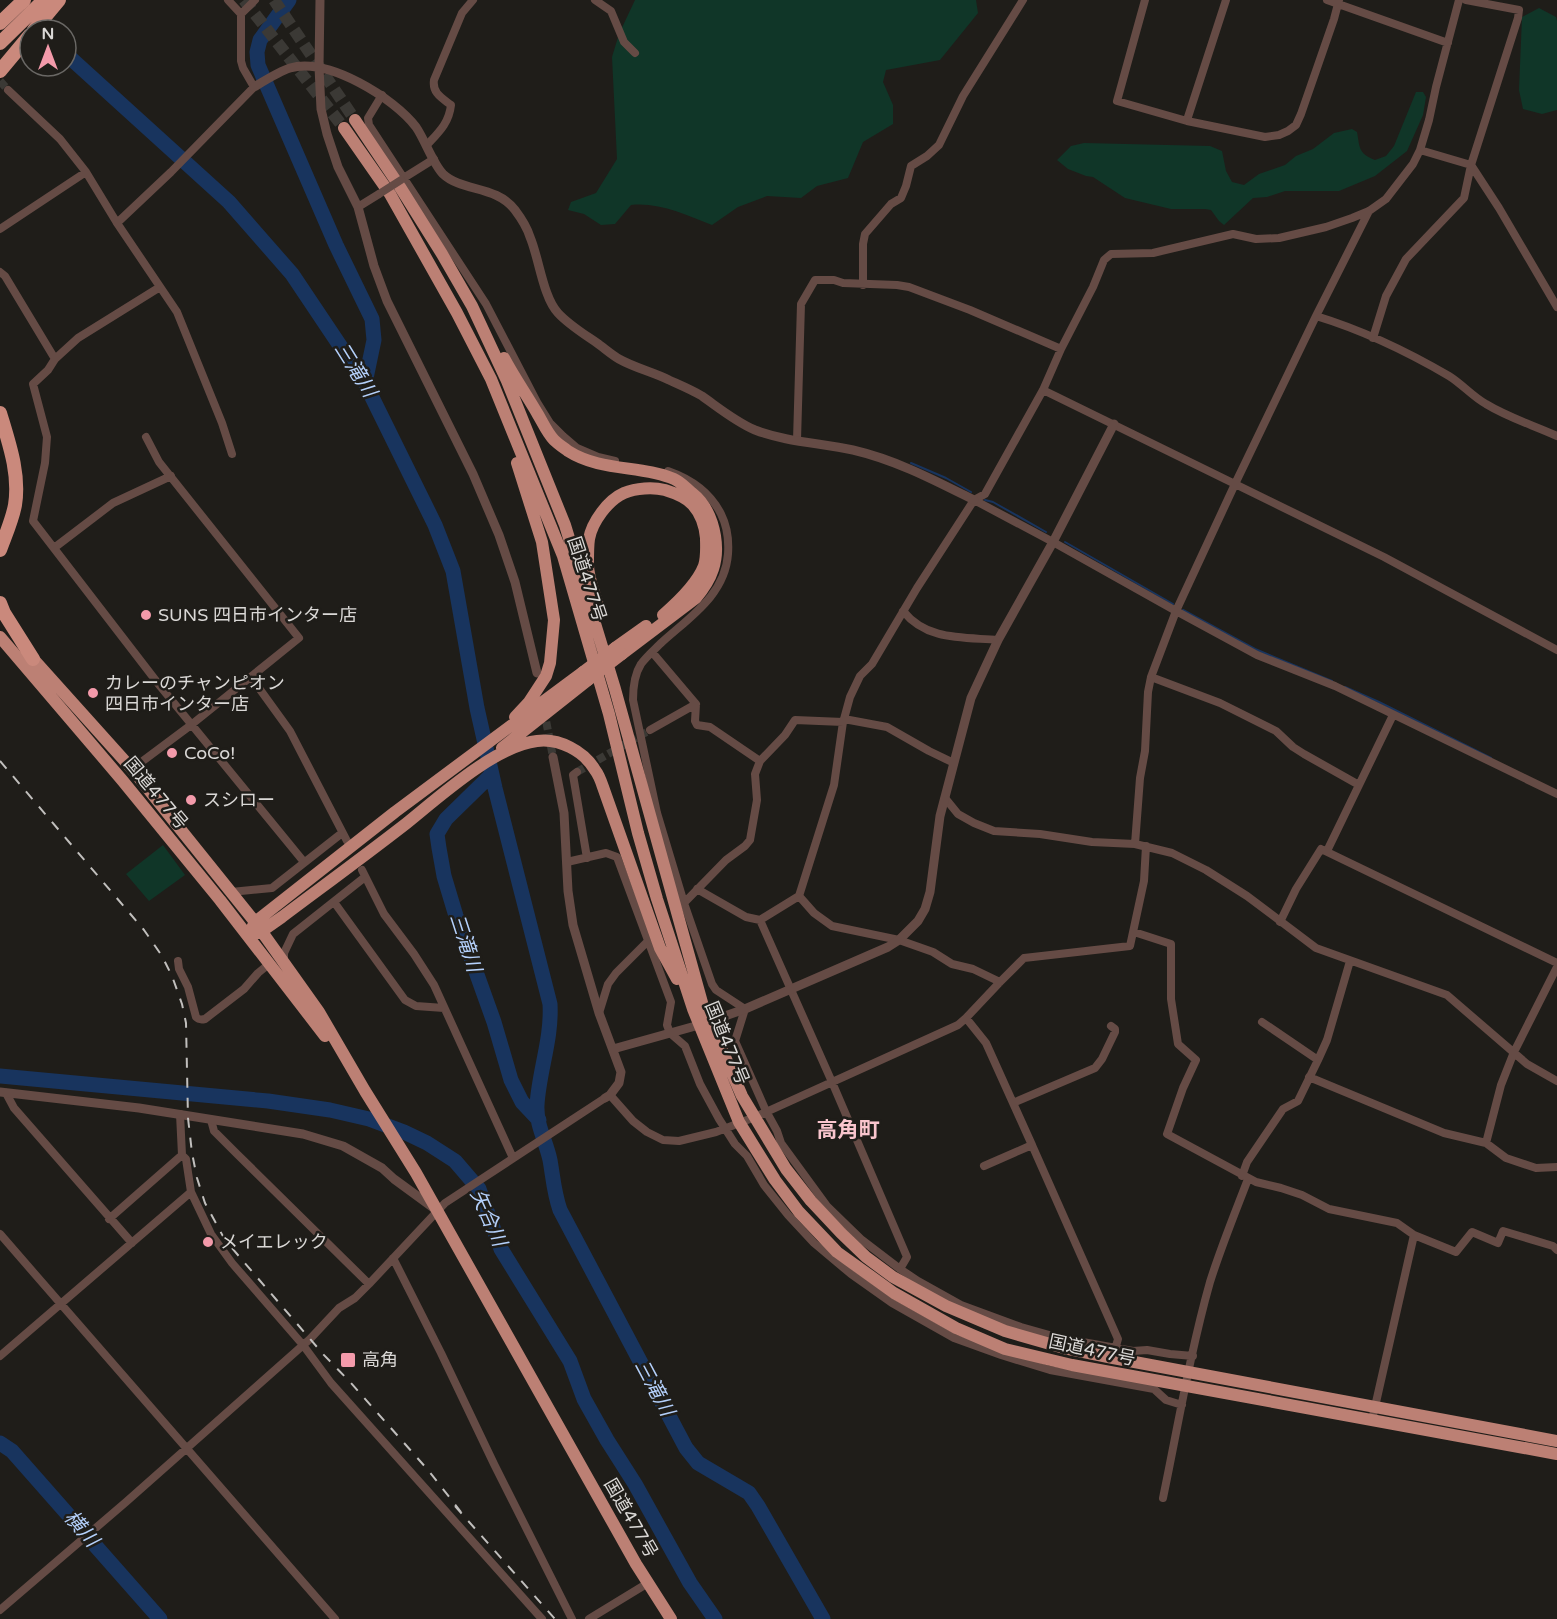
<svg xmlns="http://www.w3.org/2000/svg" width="1557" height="1619" font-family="'Varela Round','Noto Sans JP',sans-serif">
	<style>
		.green { fill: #103628 }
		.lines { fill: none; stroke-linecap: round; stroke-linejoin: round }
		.stream { stroke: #18345e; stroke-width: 2 }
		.river { stroke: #18345e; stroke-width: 15 }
		.minor-tunnel { stroke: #3b3935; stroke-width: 8; stroke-dasharray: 8 4; stroke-linecap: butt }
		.trunk-tunnel { stroke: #3b3935; stroke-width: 12; stroke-dasharray: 12 6; stroke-linecap: butt }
		.minor { stroke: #654b45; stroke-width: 8 }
		.tertiary { stroke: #654b45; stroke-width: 9 }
		.trunk { stroke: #bc8074; stroke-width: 12 }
		.motorway { stroke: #ca897c; stroke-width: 14 }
		.rail { stroke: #c1bfbd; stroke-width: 2; stroke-dasharray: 10 10; stroke-linecap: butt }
		.minor-bridge { stroke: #654b45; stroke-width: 8 }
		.trunk-bridge { stroke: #bc8074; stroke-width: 12 }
		.poi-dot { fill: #f39aaa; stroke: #1f1d19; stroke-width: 2 }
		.labels { text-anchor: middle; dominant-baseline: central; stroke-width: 5; stroke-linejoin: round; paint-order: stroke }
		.street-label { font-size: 18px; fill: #dad8d6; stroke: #1f1d19 }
		.poi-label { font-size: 18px; fill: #dad8d6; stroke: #1f1d19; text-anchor: start }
		.water-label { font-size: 20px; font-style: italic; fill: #b4d0fb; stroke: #1f1d19 }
		.quarter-label { font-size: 21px; font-weight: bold; fill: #f9c5cd; stroke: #1f1d19 }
	</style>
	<rect width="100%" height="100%" fill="#1f1d19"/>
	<path class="green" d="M635 0H976L978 13 940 60 886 70 883 82 893 105V124L863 142 848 178 817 186 801 198 767 196 738 207 712 225C686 215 659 202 631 205L615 224 601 225 584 214 568 210 571 202 596 193 617 159 612 57 619 34Z
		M1539 8 1556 17 1557 21V110L1542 114 1523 109 1519 90 1522 17Z
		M1416 92H1423L1426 97 1423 115 1407 151 1375 176 1339 191H1285L1267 197 1253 198 1224 225 1219 221 1211 210 1205 209H1171L1125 198 1093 177 1086 176 1068 169 1057 160 1071 146 1084 143 1210 146 1222 151 1226 171 1232 182 1244 185 1259 174 1285 165 1296 156 1313 149 1334 133 1352 129 1357 132C1360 148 1358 153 1375 160L1386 156 1394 146Z
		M163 845 185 875 149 901 126 874Z"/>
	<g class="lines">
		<path class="stream" d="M911 463 946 478 971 492
			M985 500 993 502 1046 532
			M1065 542 1173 604
			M1183 610 1255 649 1332 681
			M1345 687 1379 702 1491 758"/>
		<path class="river" d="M289 0 260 40 257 52 258 65 336 245 372 319 374 340 365 383
			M66 54 229 202 292 274 365 383 435 525 453 571 477 708 495 788 550 1004C552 1039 539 1071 537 1105 536 1125 546 1141 550 1160 553 1177 554 1193 560 1210L686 1448 698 1463 749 1493 758 1506 823 1619
			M492 774 446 819 437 834 439 848 444 876 456 916 494 1022 511 1080 522 1102 539 1120
			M0 1076 268 1101 330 1110 369 1119 404 1132 427 1143 455 1161 479 1189 501 1249 570 1361 584 1399 607 1440 635 1484 690 1583 715 1619
			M0 1443 12 1451 160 1619"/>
		<path class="minor-tunnel" d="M0 81 8 90
			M544 710 553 757
			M577 772 650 730"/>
		<path class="trunk-tunnel" d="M244 0 344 128
			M274 0 355 120"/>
		<path class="minor" d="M595 0 611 11 624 42 635 53
			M1145 0 1117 101 1187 121 1265 137 1279 135 1288 131 1296 125 1301 114 1334 19 1339 0
			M1327 0 1448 43
			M241 14 255 0
			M8 90 60 139 86 172 117 223 177 312 222 423 232 454
			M382 95 368 118 369 125 486 304 537 402 550 423 563 436 577 448 598 457 615 461
			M1187 120 1226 0
			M427 145C439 132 449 123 451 105 442 98 432 93 434 80L462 13 473 0
			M1420 150 1471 165 1499 208 1557 307
			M402 179 434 159
			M358 207 379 194
			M117 223 171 172 254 87 243 68 241 61V14L228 0
			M0 229 86 172
			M0 272 5 276 55 359 48 370 33 384 47 437 45 463 33 521 160 686 304 862
			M863 285V244L865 234 891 204 901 198 906 186 911 166 927 156 939 145 963 96 1023 0
			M1316 316C1362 330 1408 352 1449 376 1462 384 1473 397 1486 404 1509 418 1533 425 1557 436
			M1373 338 1386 296 1406 259 1464 198 1471 165 1518 18 1519 10 1466 0
			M55 359 78 338 160 287
			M1043 390 1384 557 1557 650
			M797 440 801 304 815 280H834L843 283 897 285 909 287 970 310 1061 349
			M668 471C691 479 710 492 721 514 727 526 729 540 728 554 725 596 688 618 660 644 654 650 646 657 641 664 634 675 633 688 633 700L657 813 684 903 712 984 716 990 745 1009 735 1041 766 1111 777 1131 781 1143 827 1206 862 1240 900 1269 918 1281 961 1305 1021 1327 1060 1338 1133 1351 1147 1350 1170 1354 1193 1356
			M974 500 1053 542 1176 611 1257 655 1335 686 1557 794
			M54 548 113 503 171 476
			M903 611C927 641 963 637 998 640
			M652 652 696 704 695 721 697 725 710 727 760 761
			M251 677 290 731 347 841
			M1151 677 1220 703 1276 731 1293 747 1304 754 1359 785
			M844 719 850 697 860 676 872 664 917 588 974 500 985 494 1043 390 1061 349 1093 287 1104 260 1111 254 1153 253 1233 234 1256 239 1279 238 1326 227 1352 218 1369 211 1386 199 1413 164 1420 150 1429 120 1436 87 1459 0
			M650 730 696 704
			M132 769 191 725 299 638 159 462 146 437
			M577 772 573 775 587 858
			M945 798 958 814 974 823 994 831 1040 834 1092 842 1135 844 1172 853 1206 870 1247 896 1316 948 1447 995 1527 1064 1557 1081
			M1135 844 1140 778 1145 751 1148 692 1151 677 1176 611 1235 484 1316 316 1369 211
			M1327 851 1393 715
			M567 862 606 853 617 857 671 1002 667 1025 670 1033 685 1046 700 1084 719 1119 735 1144 747 1156 764 1185 788 1215 814 1243 851 1274 892 1303 954 1338 1001 1355 1050 1370 1154 1389 1166 1400 1182 1405
			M362 870 384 914 414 954 434 985 513 1158
			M697 889 746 917 760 920 799 896 814 913 832 926 899 940 933 952 952 964 973 969 1000 982
			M231 892 272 888 342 833
			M799 896 834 785 843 722
			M334 902 405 1000 416 1006 444 1008
			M684 903 726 860 745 846 750 840 757 800 755 774 760 761 785 735 795 720 843 722 844 719 887 727 929 751 954 763
			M760 920 832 1082 907 1257 900 1269
			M1280 922 1296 889 1321 849 1557 963
			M1134 932 1171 944V999L1178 1044 1196 1060 1183 1088 1167 1134 1256 1182 1281 1188 1302 1195 1329 1209 1397 1223 1414 1235 1456 1252 1472 1232 1498 1243 1503 1231 1553 1246 1557 1250
			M178 961 179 969 188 987 196 1017C199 1020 201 1020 205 1019L244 989 258 973 269 964
			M284 962V953L293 934 365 877
			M599 1013 608 984 616 973 647 942
			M966 1018 986 1043 1032 1145 984 1166
			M1262 1022 1318 1060
			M1309 1077 1444 1133 1486 1143 1506 1158 1536 1168 1557 1167
			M6 1093 14 1108 132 1243
			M610 1095 633 1121 647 1132 663 1140 679 1141 716 1132 755 1117 958 1025 966 1018 1000 982 1024 958 1130 946 1144 881 1146 846
			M1013 1103 1095 1068 1102 1059 1115 1032V1029L1111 1026
			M211 1120 214 1131 237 1154 369 1284
			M1486 1143 1501 1085 1514 1052 1557 967
			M1032 1145 1118 1339 1114 1353
			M1242 1176 1247 1162 1283 1109 1298 1101 1318 1060 1327 1040 1350 961
			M191 1192 211 1234 232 1263 303 1345 331 1383 542 1619
			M109 1219 182 1155
			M0 1234 335 1619
			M393 1258 441 1353 494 1464 572 1619
			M0 1356 191 1192 186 1159 182 1155 180 1114
			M1372 1420 1414 1235
			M1163 1498C1178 1426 1190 1353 1210 1282 1221 1247 1235 1213 1248 1179
			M0 1610 126 1502 310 1339 339 1308 355 1298 369 1284 445 1203 605 1098
			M589 1619 648 1583"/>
		<path class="tertiary" d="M320 0 319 67 321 109 327 134 338 167 358 207 374 266 387 301 473 474 499 535 515 582 537 673
			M254 87C264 81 280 71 290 68 328 57 394 98 416 127 425 140 433 164 443 174 462 192 496 185 515 210 521 218 527 227 530 237 539 258 543 297 558 313 569 325 584 334 597 343 604 348 612 355 619 359 635 368 653 372 669 380 680 385 692 390 702 396 719 408 736 422 755 430 786 442 821 443 853 450 896 460 934 480 974 500
			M553 757 564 813 568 891 573 925 599 1013 621 1072 619 1083 610 1095 605 1098
			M613 1049 699 1025 745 1009 888 947 899 940 918 921 925 909 930 892 940 816 971 698 998 640 1053 542 1114 424
			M0 1092 139 1108 303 1134 343 1146 382 1168 394 1179 435 1209"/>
		<path class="trunk" d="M355 120 400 187 442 254 472 306 507 381 565 525 615 689 703 1006 742 1096 786 1169 811 1201 841 1233 866 1257 893 1277 946 1306 1005 1331 1064 1348 1113 1358 1557 1441
			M344 128 390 194 457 313 491 379 543 507 563 556 609 714 638 833 657 899 693 1009 739 1122 775 1180 799 1212 837 1252 894 1293 956 1328 1005 1349 1072 1365 1557 1454
			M504 358C514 377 526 394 537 413 542 421 547 433 554 440 558 444 564 448 568 451 601 472 641 465 674 479 681 482 686 488 692 493 706 504 712 518 715 536 719 561 712 579 696 598L622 654
			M598 606C595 593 587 576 588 562 588 554 588 546 589 539 592 522 608 500 624 493 636 488 653 487 665 490 675 493 686 497 693 505 701 514 705 527 706 538 706 547 707 557 704 566 697 584 678 602 663 615
			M0 637 122 780 220 900 325 1036
			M615 648 646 626
			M27 652 132 769 255 922 319 1012 365 1091 416 1173 636 1564 671 1619
			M515 717 529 702 546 676 550 663 554 620 542 542 517 463
			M502 748 588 680
			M252 928 255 922 395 812 583 672
			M248 936 262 931 282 917C322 887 363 857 403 826 437 799 494 746 537 741 559 738 584 751 595 770 599 775 601 781 603 787L660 948 677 979"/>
		<path class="motorway" d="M0 23 24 0
			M34 30 59 0
			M0 43 44 0
			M0 71 30 35
			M0 413C9 443 20 474 15 505 12 521 5 536 0 550
			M0 603 4 613 33 659"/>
		<path class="rail" d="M0 761 144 930 162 956 172 976 182 1004 186 1023 188 1118 192 1153 197 1178 205 1203 225 1240 323 1354 351 1383 428 1470 461 1512
			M455 1506 555 1619"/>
		<path class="minor-bridge" d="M379 194 401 180"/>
		<path class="trunk-bridge" d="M583 672 615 648
			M588 680 622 654"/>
	</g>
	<g class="poi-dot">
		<circle cx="146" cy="615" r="6"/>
		<circle cx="93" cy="693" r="6"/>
		<circle cx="172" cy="753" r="6"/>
		<circle cx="191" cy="800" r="6"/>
		<circle cx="208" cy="1242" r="6"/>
		<rect x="340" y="1352" width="16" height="16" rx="3"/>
	</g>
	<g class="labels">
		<g class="street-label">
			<text transform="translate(587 579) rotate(72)">国道477号</text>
			<text transform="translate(156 793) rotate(50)">国道477号</text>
			<text transform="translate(727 1043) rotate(68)">国道477号</text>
			<text transform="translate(1092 1350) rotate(12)">国道477号</text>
			<text transform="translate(631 1518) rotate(60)">国道477号</text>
		</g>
		<g class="poi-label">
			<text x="158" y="615">SUNS 四日市インター店</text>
			<text x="105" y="683">カレーのチャンピオン<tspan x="105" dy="21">四日市インター店</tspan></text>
			<text x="184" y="753">CoCo!</text>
			<text x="203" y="800">スシロー</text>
			<text x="220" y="1242">メイエレック</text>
			<text x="362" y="1360">高角</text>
		</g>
		<g class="water-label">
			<text transform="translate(355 370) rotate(58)">三滝川</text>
			<text transform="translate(465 943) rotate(72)">三滝川</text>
			<text transform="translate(488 1218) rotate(66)">矢合川</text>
			<text transform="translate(654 1388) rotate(62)">三滝川</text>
			<text transform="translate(81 1529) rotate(49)">横川</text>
		</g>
		<g class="quarter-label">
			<text x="848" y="1130">高角町</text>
		</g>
	</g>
	<g transform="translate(48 48)"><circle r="28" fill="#1f1d19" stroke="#6a6865" stroke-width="1.5"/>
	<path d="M0-4.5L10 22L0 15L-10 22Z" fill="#f39aaa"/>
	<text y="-9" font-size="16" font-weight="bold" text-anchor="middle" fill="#dad8d6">N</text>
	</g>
</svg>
